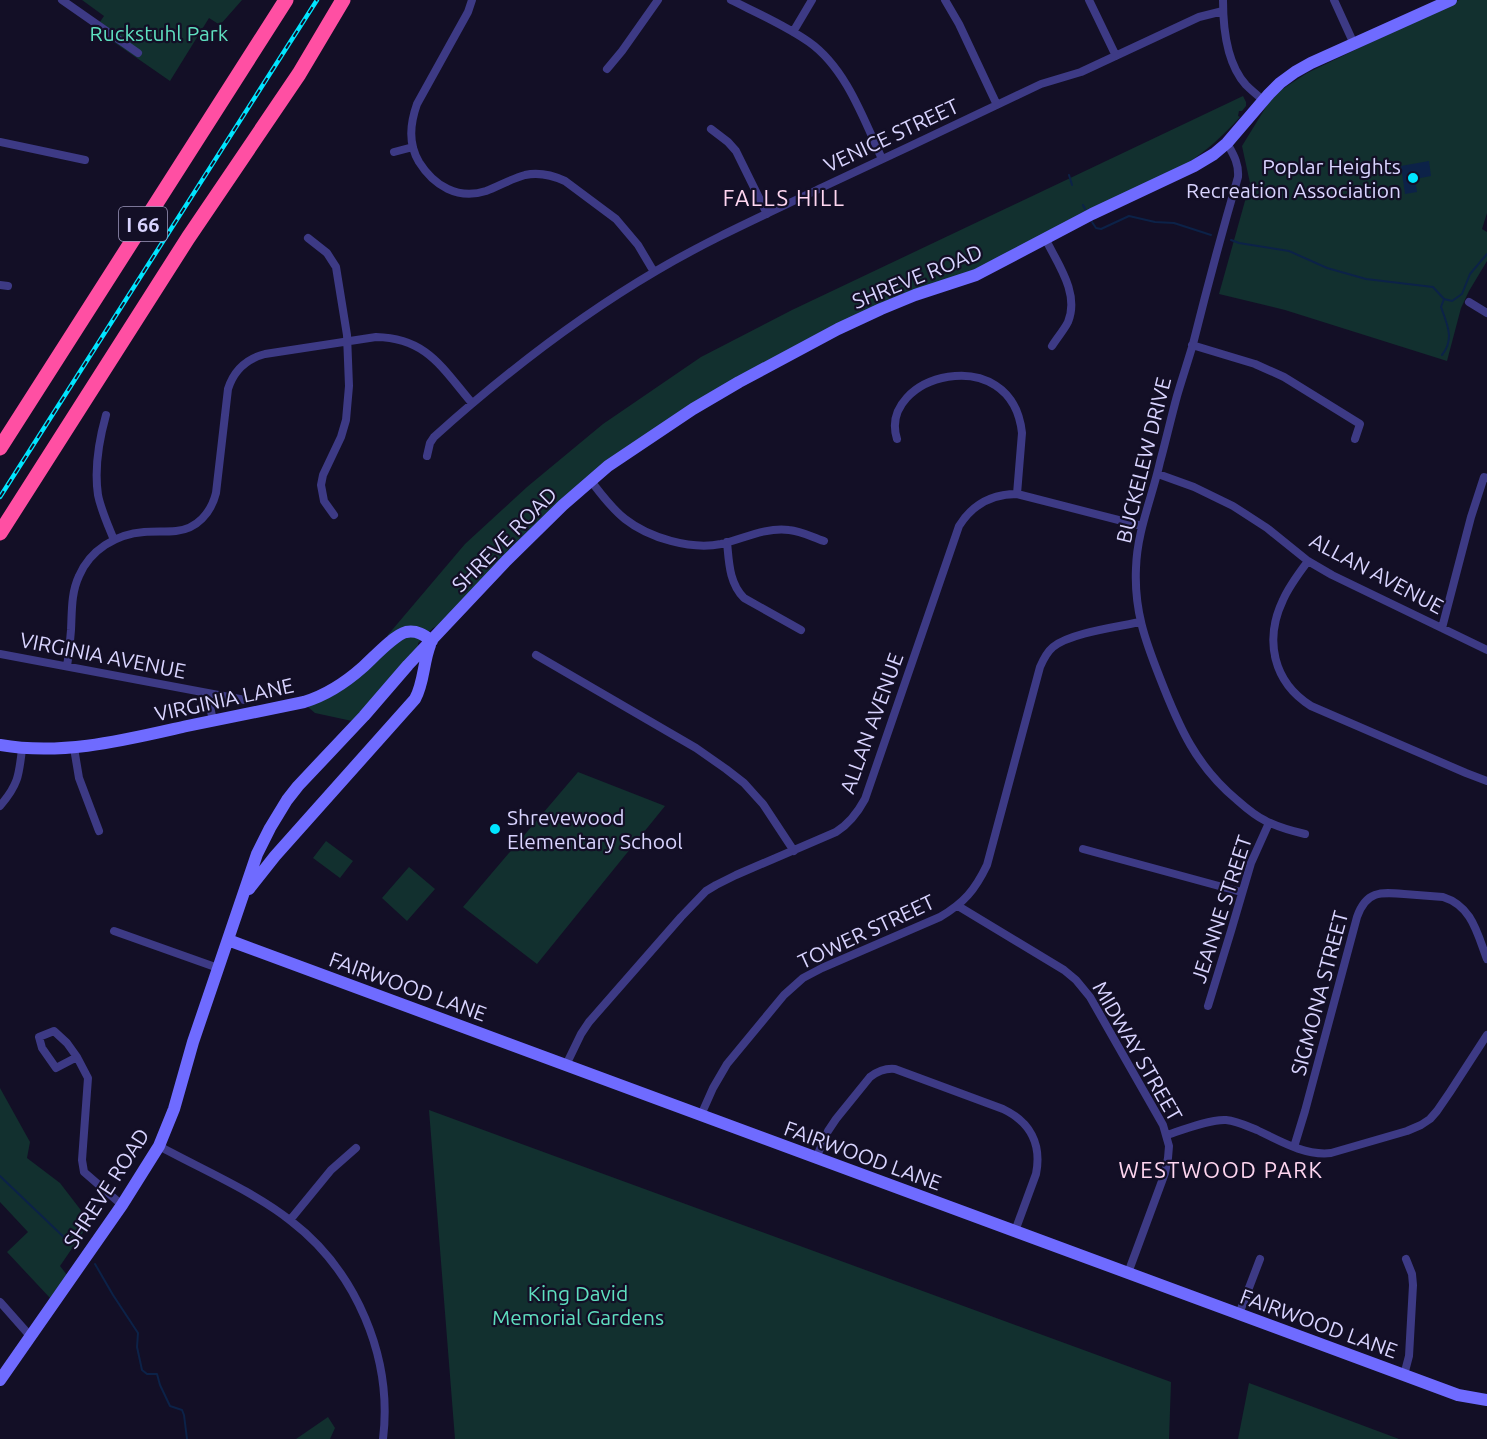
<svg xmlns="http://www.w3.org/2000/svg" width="1487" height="1439" font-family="Ubuntu,sans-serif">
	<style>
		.green { fill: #12302f }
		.water { fill: #0c2248 }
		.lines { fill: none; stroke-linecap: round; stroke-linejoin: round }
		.stream { stroke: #0c2248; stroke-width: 2 }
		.street { stroke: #3d3a85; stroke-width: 8 }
		.secondary { stroke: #6f6bff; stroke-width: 12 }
		.highway { stroke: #ff4fa3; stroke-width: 15 }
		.rail-casing { stroke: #00e5ff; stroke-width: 4.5 }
		.rail { stroke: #130f26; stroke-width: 2; stroke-dasharray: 7; stroke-linecap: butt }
		.poi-dot { fill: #00e5ff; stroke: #130f26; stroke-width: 2 }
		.labels { text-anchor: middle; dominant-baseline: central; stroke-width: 4.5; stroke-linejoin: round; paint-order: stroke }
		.shield { fill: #130f26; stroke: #9e99be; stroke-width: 1.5 }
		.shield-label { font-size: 20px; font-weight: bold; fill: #d9d4ff }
		.park-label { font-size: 21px; fill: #5fe0c0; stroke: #130f26 }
		.street-label { font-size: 21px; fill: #d9d4ff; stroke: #130f26 }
		.poi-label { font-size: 21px; fill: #d9d4ff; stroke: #130f26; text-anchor: end }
		.neighbourhood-label { font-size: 22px; letter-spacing: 1.5px; fill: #ffd6f0; stroke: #130f26 }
	</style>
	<rect width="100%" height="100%" fill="#130f26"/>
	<path class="green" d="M82 0H242L220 25 209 18 170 81 95 29 104 16Z
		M1459 0H1487V213L1482 229 1487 232V261L1469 291 1461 308 1447 361 1285 310 1219 294 1250 183 1242 146 1269 102 1281 90 1307 73Z
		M1243 96 1246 102V106L1242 111H1239L1238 116 1240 117C1223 136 1206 151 1185 165L991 264 819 334 565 496C520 537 480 581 440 625L433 628 418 643V648L352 721 315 713 308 707 400 640 387 636 465 544 527 487 603 424 701 357 792 310Z
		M578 772 665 806 537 964 463 907Z
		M326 841 353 861 340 878 313 858Z
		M409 867 435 889 407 921 382 898Z
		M0 1088 30 1142 27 1158 60 1183 90 1222 60 1266 67 1275 50 1298 7 1252 28 1232 0 1202Z
		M429 1110 1171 1382 1169 1439H455Z
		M1249 1383 1399 1439H1238Z
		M328 1417 335 1428 330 1439H296Z"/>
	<path class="water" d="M1429 161 1431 176 1415 179 1417 192 1405 194 1401 166Z"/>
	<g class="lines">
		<path class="stream" d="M1069 175 1072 185
			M1083 205 1085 209
			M1092 222 1096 228 1101 229 1129 216 1155 222 1174 223 1211 235
			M1231 240 1239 243 1289 251 1327 268 1366 279 1433 287 1444 299 1452 301 1462 294 1470 274 1487 254
			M1442 355C1455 339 1447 324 1441 307L1444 299
			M0 1176 70 1243
			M95 1264 113 1295 138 1333 137 1347 142 1370 147 1374H157L160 1385 170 1406 182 1410 184 1415 187 1439"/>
		<path class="street" d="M62 0 138 53
			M472 0 468 12 417 104C410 124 408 143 419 162 434 186 458 200 486 191 499 186 511 179 525 175 539 172 552 175 565 181L616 219 638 245 654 272
			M731 0C757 13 785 25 809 42 846 68 864 120 882 159
			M945 0 959 24 997 105
			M1089 0 1116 56
			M1223 0C1223 28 1226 63 1246 85 1251 90 1257 95 1263 100
			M1334 0 1354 44
			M793 32 812 0
			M607 69 622 51 658 0
			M711 129 728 142 736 151 767 214
			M0 142 85 160
			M1227 143C1233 154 1239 163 1238 177 1222 232 1207 288 1193 344 1188 361 1182 379 1177 396 1171 418 1166 440 1160 462 1152 498 1137 531 1136 568 1134 610 1145 640 1160 678 1179 727 1196 766 1237 800 1246 808 1255 816 1266 821 1278 827 1292 831 1305 834
			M394 152 413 147
			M308 238 327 253 336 267 347 335 349 386 346 420 341 437 323 475 321 485 324 501 334 515
			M1045 238C1057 263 1080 293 1068 322 1064 330 1057 338 1052 346
			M0 285 8 286
			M1469 302 1487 313
			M1192 345 1255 364 1284 377 1360 424 1355 439
			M106 415C99 440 94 468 98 495 101 510 108 525 114 540
			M897 439C877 375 1012 339 1022 433L1017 494
			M427 456 430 443 434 437C503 375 576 318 656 271 710 239 767 214 823 187 896 153 968 119 1041 84L1081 72 1199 17 1223 11
			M1158 474 1194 487 1233 506 1267 528 1308 561 1332 575 1487 650
			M591 481C601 494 611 508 625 519 649 538 691 550 721 544 743 539 765 527 789 530 801 531 812 537 824 541
			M727 542C729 562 729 583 744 598L801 630
			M1308 561C1299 573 1289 586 1283 600 1264 640 1273 682 1311 706L1466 773 1487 781
			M1442 628 1471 517 1484 477 1487 478
			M0 654 245 700
			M536 655 696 748 726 769 744 783 763 804 794 851
			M67 666C69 654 70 642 71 630 72 611 71 593 79 576 90 550 116 534 144 532 155 531 165 532 176 531 197 529 211 513 216 493L228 389C234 370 246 359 265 354L376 337C427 338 442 368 472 403
			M207 694 213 720
			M74 748 79 778 99 831
			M0 806C18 785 19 776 22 749
			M1083 849 1241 892
			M958 906 1064 970 1076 980 1090 997 1163 1125 1169 1146 1168 1158 1165 1173 1128 1273
			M114 931 218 968
			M1208 1006 1231 931 1251 863 1269 823
			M54 1031 67 1043 77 1057 56 1068 42 1048 39 1037Z
			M77 1057 88 1078 82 1160 84 1172 122 1205
			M566 1065 581 1034 589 1022 681 917 706 891 716 885 736 875 836 832C849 824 858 812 865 799L959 526C972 505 992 494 1017 494L1142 526
			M701 1115 713 1088 727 1064 784 995 803 978 822 968 940 917C964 903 975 890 987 865L1040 667C1043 660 1047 652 1053 647 1070 633 1117 627 1140 622
			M1167 1135C1182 1130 1210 1119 1226 1120 1237 1121 1247 1126 1257 1130 1280 1141 1305 1156 1331 1153L1407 1131 1421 1125 1430 1119 1437 1111 1450 1092 1487 1035
			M159 1146C201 1169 253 1191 291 1221 356 1271 393 1357 383 1439
			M1294 1147 1305 1111 1357 917C1366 891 1380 892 1404 894 1417 895 1430 896 1443 897 1472 906 1477 933 1487 959
			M816 1158 828 1131 836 1119 870 1077C878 1071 885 1068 895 1069L1003 1109C1030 1122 1042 1144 1036 1174L1015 1231
			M290 1220 331 1170 356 1148
			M0 1302 31 1337
			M1239 1314 1260 1259
			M1404 1375 1409 1356 1413 1285 1412 1274 1406 1259"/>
		<path class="secondary" d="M0 745C63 756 125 740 187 726 226 718 265 710 304 702 327 695 345 683 363 667 373 658 394 635 406 632 417 630 424 635 432 641
			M249 889 275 856 415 699C424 683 423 663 430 645
			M228 940 1458 1395 1487 1400
			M0 1380 122 1205 159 1146 174 1109 193 1042 257 854 270 828 287 800 298 786 364 716 408 665 506 561 563 505 608 466 693 409 739 382 838 329 881 309 915 295 976 275 1092 214 1194 166 1214 154 1227 143 1269 94 1280 83 1295 72 1311 63 1451 0"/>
		<path class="highway" d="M0 448 286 0
			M0 533 188 238 299 74 343 0"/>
		<defs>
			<path id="rail" d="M0 497 317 0"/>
		</defs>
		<use href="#rail" class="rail-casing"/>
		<use href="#rail" class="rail"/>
	</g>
	<g class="poi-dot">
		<circle cx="1413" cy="178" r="6"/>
		<circle cx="495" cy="829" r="6"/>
	</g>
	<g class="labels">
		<rect class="shield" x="119" y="207" width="48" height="34" rx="4.5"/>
		<g class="shield-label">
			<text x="143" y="224">I 66</text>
		</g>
		<g class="park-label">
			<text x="159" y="33">Ruckstuhl Park</text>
			<text x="578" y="1293">King David<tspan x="578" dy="24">Memorial Gardens</tspan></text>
		</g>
		<g class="street-label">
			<text transform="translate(891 135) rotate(-25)">VENICE STREET</text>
			<text transform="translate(917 276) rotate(-22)">SHREVE ROAD</text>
			<text transform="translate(1143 460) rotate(-76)">BUCKELEW DRIVE</text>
			<text transform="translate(504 539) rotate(-45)">SHREVE ROAD</text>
			<text transform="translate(1377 573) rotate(28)">ALLAN AVENUE</text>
			<text transform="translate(103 655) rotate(11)">VIRGINIA AVENUE</text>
			<text transform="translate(224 699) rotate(-12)">VIRGINIA LANE</text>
			<text transform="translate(871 723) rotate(-70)">ALLAN AVENUE</text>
			<text transform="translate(1221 909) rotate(-72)">JEANNE STREET</text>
			<text transform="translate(866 931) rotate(-25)">TOWER STREET</text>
			<text transform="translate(408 986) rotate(20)">FAIRWOOD LANE</text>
			<text transform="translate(1319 993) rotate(-75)">SIGMONA STREET</text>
			<text transform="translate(1138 1051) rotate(60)">MIDWAY STREET</text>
			<text transform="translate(863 1155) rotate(20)">FAIRWOOD LANE</text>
			<text transform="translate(106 1188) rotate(-57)">SHREVE ROAD</text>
			<text transform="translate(1319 1323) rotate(20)">FAIRWOOD LANE</text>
		</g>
		<g class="poi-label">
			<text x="1401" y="166">Poplar Heights<tspan x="1401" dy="24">Recreation Association</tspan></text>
			<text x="507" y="817" text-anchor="start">Shrevewood<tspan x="507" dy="24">Elementary School</tspan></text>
		</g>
		<g class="neighbourhood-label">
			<text x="784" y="197">FALLS HILL</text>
			<text x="1221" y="1169">WESTWOOD PARK</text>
		</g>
	</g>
</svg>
